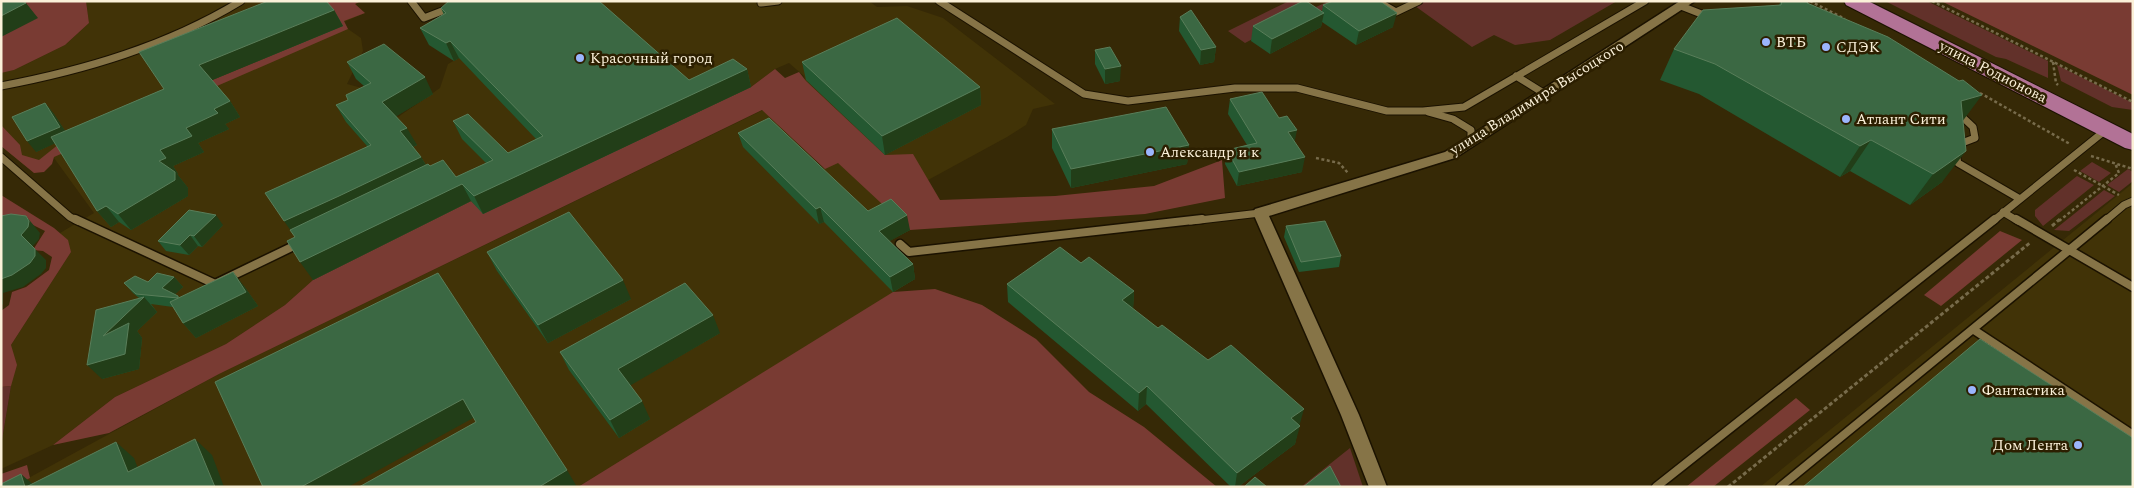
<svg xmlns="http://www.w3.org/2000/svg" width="2134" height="488" font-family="Spectral,serif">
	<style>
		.built { fill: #413307 }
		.green { fill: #62312a }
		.forest { fill: #793b33 }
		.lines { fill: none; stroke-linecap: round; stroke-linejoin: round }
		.service-far1-casing { stroke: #1b1200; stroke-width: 9 }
		.service-casing { stroke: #1b1200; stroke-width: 11 }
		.minor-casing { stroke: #1b1200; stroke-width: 3 }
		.primary-casing { stroke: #1b1200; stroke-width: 2 }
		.path-far1 { stroke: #776b4b; stroke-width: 2.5; stroke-dasharray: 3 2.5; stroke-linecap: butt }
		.path { stroke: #776b4b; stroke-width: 3; stroke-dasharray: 4 2.5; stroke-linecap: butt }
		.service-far1 { stroke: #867447; stroke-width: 7 }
		.service { stroke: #867447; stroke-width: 8 }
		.minor { fill: #867447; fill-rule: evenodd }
		.primary { fill: #b27296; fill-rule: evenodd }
		.wall { fill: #245831 }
		.shaded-wall { fill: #223e18 }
		.building { fill: #3b6843; stroke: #597e5a }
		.poi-dot { fill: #9bb5fd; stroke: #2c1f00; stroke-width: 2 }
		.labels { text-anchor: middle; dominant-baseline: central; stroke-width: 5; stroke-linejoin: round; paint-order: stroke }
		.poi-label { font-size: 15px; fill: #fbf1d9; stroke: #2c1f00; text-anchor: start }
		.street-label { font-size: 15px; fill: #fbf1d9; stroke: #2c1f00 }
	</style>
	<rect width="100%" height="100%" fill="#362906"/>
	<path class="built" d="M86 1H361L355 4 365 13 344 22 348 29 361 38 363 51 347 84 362 88 398 117 440 88 448 64 509 30 582 1H869L877 7 907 6 943 18 1055 104 1033 109 1026 125 1007 137 884 204 910 230 881 246 915 279 578 487H12L219 374 763 110 824 169 804 76 789 63 775 69 751 87 483 214 471 202 313 280 285 305 226 344 115 397 53 445 1 469V446L11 386V345L71 252 60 233 94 213 54 158 28 168 1 146V73L14 70 65 45 89 23Z
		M2133 183V487H1760Z"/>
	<path class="green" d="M1289 1H1306L1316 7 1329 1H1341L1308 17 1301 14 1245 43 1228 31Z
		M1426 1H1617L1550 40 1515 45 1494 35 1472 47 1415 6Z
		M1885 1H1927L2048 61V78L2006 59 1996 57Z
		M2057 65 2133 103V110L2112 107 2061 81Z
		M2092 162 2111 173 2099 182 2080 171Z
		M2128 169 2133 172V181L2119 192 2107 185Z
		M2077 176 2094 185 2043 226 2035 216V210Z
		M2104 190 2115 196 2069 231 2054 230Z
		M11 386 1 446V387Z
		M1350 448 1363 487H1301Z"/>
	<path class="forest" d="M1 1H86L89 23 65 45 14 70 1 73Z
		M321 1H361L355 4 365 13 344 21 348 29 54 157 52 164 44 172 34 173 1 146V125L20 145 22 155 39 160 59 144 342 26Z
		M1941 1H2133V95Z
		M775 69 785 78 799 72 806 81 885 155 913 154 940 200 1055 196 1154 186 1222 160 1225 198 1145 214 910 230 838 163 825 169 762 110 219 374 109 433 53 445 115 397 226 344 285 305 313 280 471 201 484 213 751 87Z
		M1 195 54 228 68 240 71 252 11 345 17 365 11 386 1 387V311L9 305 12 292 26 287 49 270 52 257 43 251 33 250 45 231 31 224 1 216Z
		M2000 231 2022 240 1941 306 1924 295Z
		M935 289 982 305 1036 339 1089 392 1144 427 1217 487H578L893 292Z
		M1796 398 1810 410 1713 487H1686Z
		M27 465 30 478 12 487H1V474Z"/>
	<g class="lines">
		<defs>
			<path id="service-far1" d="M411 1 424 18 468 1
				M939 1 1084 94 1128 101 1235 88H1297L1387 111H1423L1464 107 1645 1
				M1377 1 1396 12 1419 1
				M761 3 778 1
				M1681 6 1709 17
				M1516 76 1545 94
				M1 86C85 70 167 46 241 1
				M1428 112 1453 119 1471 130V142
				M1957 112 1973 127 1975 138 1954 146 1958 163 2020 199
				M1 157 70 217 78 221
				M2003 212 2018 221
				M1191 221 1260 213
				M1993 221 2107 129
				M2105 221 2124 205 2133 201"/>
			<path id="service" d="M75 219 215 284 300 243
				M2016 219 2133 287
				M900 244 909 252 1202 219
				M1974 330 2133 435
				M1656 487 1995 219
				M1780 487 2107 219"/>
			<path id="minor" d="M1680 1H1695L1455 158 1269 216 1359 415 1387 487H1369L1341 415 1253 213 1255 209 1445 152Z"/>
			<path id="primary" d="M1844 1H1868L2133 134V150L2125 148 1846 5Z"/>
		</defs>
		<use href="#service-far1" class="service-far1-casing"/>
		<use href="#service" class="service-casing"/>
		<use href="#minor" class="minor-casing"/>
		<use href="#primary" class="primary-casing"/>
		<path class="path-far1" d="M1810 1 1845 19
			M1932 1 2133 102
			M2053 62 2056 83 2058 85
			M1980 93 2070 144
			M2091 156 2133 169
			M1316 158 1339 163 1348 173
			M2074 170 2119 195
			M2059 221 2119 173 2115 163"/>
		<path class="path" d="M2052 226 2060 219
			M1728 487 2031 242"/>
		<use href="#service-far1" class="service-far1"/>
		<use href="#service" class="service"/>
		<use href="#minor" class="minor"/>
		<use href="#primary" class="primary"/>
	</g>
	<path class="wall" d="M1781 1H1808L1807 3 1963 121 1942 182 1910 205 1850 171 1840 177 1699 94 1660 80 1674 49 1779 5Z
		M1323 5 1393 27 1356 45 1322 22 1321 27 1270 54 1251 41 1253 26 1322 11Z
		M441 8 689 80 747 69 751 87 483 214 471 201 313 280 295 237 367 146 346 122 336 105 348 100 364 86 356 79 347 62 433 94 396 116 417 145 413 147 421 157 426 165 456 177 486 163 462 139 453 121 508 153 536 139 459 58 454 61 429 45 420 28 444 15Z
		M334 10 343 26 212 80 230 101 240 117 225 124 229 129 198 143 204 152 173 166 178 174H177L188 188V196L131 230 119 222 111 227 97 211 55 143 36 152 45 103 54 114 65 131 164 89Z
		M1180 17 1216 47 1214 62 1200 65 1179 31Z
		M1095 50 1120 81 1105 84 1095 64Z
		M802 62 980 87 981 105 885 155 806 80Z
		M1230 99 1295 142 1302 172 1237 186 1225 164 1227 150 1247 145 1228 114Z
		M1052 129 1189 145 1187 164 1071 188 1052 148Z
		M738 133 868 211 910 230 889 241 913 264 915 279 893 292 824 222 819 224 743 147Z
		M223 225 202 247 198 246 189 255 166 251 158 241Z
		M1286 226 1341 256 1339 267 1299 272 1284 237Z
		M487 252 631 299 548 343 497 271Z
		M1081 263 1134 291 1133 309 1158 328 1208 360 1299 425 1295 444 1238 487H1231L1146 404 1138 411 1008 302 1007 284Z
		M174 277 183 287 175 294 178 296 180 298 244 286 258 306 196 338 183 323 173 307 151 304 157 312 137 331 142 338 139 369 102 379 139 298 133 293 124 283 148 282Z
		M720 333 630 385 650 419 619 438 569 370 560 352Z"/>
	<path class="shaded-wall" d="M26 3 38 18 1 37V16Z
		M334 10 343 26 210 81 199 65Z
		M1324 13 1321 27 1270 54 1272 39Z
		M1397 13 1393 27 1356 45 1359 31Z
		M450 41 459 58 454 61 446 43Z
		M1216 47 1214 62 1200 65 1201 50Z
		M1121 66 1120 81 1105 84V69Z
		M747 69 751 87 483 214 474 196Z
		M425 77 433 94 392 119 382 102Z
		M980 87 981 105 885 155 882 136Z
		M1982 95 1959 126 1961 101Z
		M230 101 240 117 225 124 229 129 198 143 204 152 173 166 178 174H177L188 188V196L131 230 118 214 159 161 160 150 186 128 214 109Z
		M45 103 54 114 69 137 36 152 27 141Z
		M407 128 417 145 410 148 400 131Z
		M1297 130 1294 145 1288 132Z
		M1871 140 1850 171 1840 177 1860 146Z
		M1189 145 1187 164 1071 188V169Z
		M1966 151 1942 182 1910 205 1933 174Z
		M421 157 431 174 296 238 284 221Z
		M1305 157 1302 172 1237 186 1239 172Z
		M462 184 471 201 313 280 300 262Z
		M106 206 119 222 111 227 97 211Z
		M820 207 824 222 819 224 816 209Z
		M216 215 223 225 202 247 194 236Z
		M907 215 910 230 881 246 879 231Z
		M26 216 40 233 39 239 32 247 21 235Z
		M190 235 198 246 189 255 180 245Z
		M35 249 46 260V268L41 274 23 287 3 293V304L1 306V279Z
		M913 264 915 279 893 292 890 277Z
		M233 272 244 286 258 306 196 338 183 323Z
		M174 277 183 287 172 297 162 288Z
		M623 280 631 299 548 343 538 325Z
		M1134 291 1133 310 1122 300Z
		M144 297 157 312 137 331 142 338 139 369 102 379 87 365 103 336Z
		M713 315 720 333 626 388 618 369Z
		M1147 386 1146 404 1138 411 1139 393Z
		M463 399 475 417 348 487H301Z
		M642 401 650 419 619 438 610 420Z
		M1304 409 1299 427 1291 418Z
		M1300 426 1295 444 1238 487H1235L1237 473Z
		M195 439 212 455 224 487H215Z
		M116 442 134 458 145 487 128 472Z
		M567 470 577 487H539Z
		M21 474 36 487H25Z"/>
	<path class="building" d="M1 1H22L26 3 1 16Z
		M268 1H326L334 10 199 65 230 101 214 109 218 113 186 128 192 136 160 150 166 158 159 161 175 172V180L118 214 106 206 97 211 51 137 164 89 139 52Z
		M449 1H599L689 80 733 59 747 69 474 196 462 184 300 262 287 241 295 237 290 230 428 164 430 166 443 160 456 177 493 160 453 121 468 114 508 153 543 136 450 41 446 43 420 28 446 13 441 8Z
		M1303 1H1306L1324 13 1272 39 1253 26Z
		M1333 1H1380L1397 13 1359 31 1323 5Z
		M1782 1H1808L1807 3 1888 37 1959 81 1963 80 1982 95 1961 101 1966 151 1933 174 1871 140 1860 146 1715 64 1674 49 1703 10 1781 5Z
		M1191 10 1216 47 1201 50 1180 17Z
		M897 18 980 87 882 136 802 62Z
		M384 44 425 77 382 102 407 128 400 131 421 157 339 196 284 221 265 193 371 145 336 105 348 100 346 95 371 83 347 62Z
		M1110 47 1121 66 1105 69 1095 50Z
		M1262 92 1279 118 1287 116 1297 130 1288 132 1305 157 1239 172 1227 150 1257 143 1230 99Z
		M45 103 60 127 27 141 12 117Z
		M1166 107 1189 145 1071 169 1052 129Z
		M769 118 868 211 891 199 907 215 879 231 913 264 890 277 820 207 816 209 738 133Z
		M189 210 216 215 194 236 190 235 180 245 158 241Z
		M569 212 623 280 538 325 487 252Z
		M11 214 26 216 29 221 28 227 21 235 35 249V256L30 263 12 275 1 279V216Z
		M1325 221 1341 256 1301 262 1286 226Z
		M1060 247 1081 263 1089 257 1134 291 1122 300 1158 328 1162 325 1208 360 1231 345 1304 409 1291 418 1300 426 1237 473 1147 386 1139 393 1007 284Z
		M233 272 246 292 183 323 170 302Z
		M157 273 174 277 162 288 178 296V298L136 294 124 283 135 276 148 282Z
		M438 273 567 470 539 487H359L476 422 463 399 301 487H263L215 382Z
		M685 283 713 315 618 369 642 401 610 420 560 352Z
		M144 297 103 336 129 323 125 354 87 365 96 310Z
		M1980 339 2133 438V487H1803Z
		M195 439 215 487H26L116 442 128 472Z
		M1330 466 1341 487H1303Z
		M21 474 25 487H1V484Z
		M1255 477 1267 487H1244Z"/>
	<g class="poi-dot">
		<circle cx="1766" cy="42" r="5"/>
		<circle cx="1826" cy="47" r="5"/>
		<circle cx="580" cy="58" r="5"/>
		<circle cx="1846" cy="119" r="5"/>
		<circle cx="1150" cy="152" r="5"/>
		<circle cx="1972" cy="390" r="5"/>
		<circle cx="2078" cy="445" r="5"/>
	</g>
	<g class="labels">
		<g class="poi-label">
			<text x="1776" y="42">ВТБ</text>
			<text x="1836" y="47">СДЭК</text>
			<text x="590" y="58">Красочный город</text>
			<text x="1856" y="119">Атлант Сити</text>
			<text x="1160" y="152">Александр и к</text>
			<text x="1982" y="390">Фантастика</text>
			<text x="2068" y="445" text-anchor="end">Дом Лента</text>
		</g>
		<g class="street-label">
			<text transform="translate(1993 72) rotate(27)">улица Родионова</text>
			<text transform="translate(1537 98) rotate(-32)">улица Владимира Высоцкого</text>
		</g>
	</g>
	<rect width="2134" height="488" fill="none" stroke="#fbf1d9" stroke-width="5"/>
</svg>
